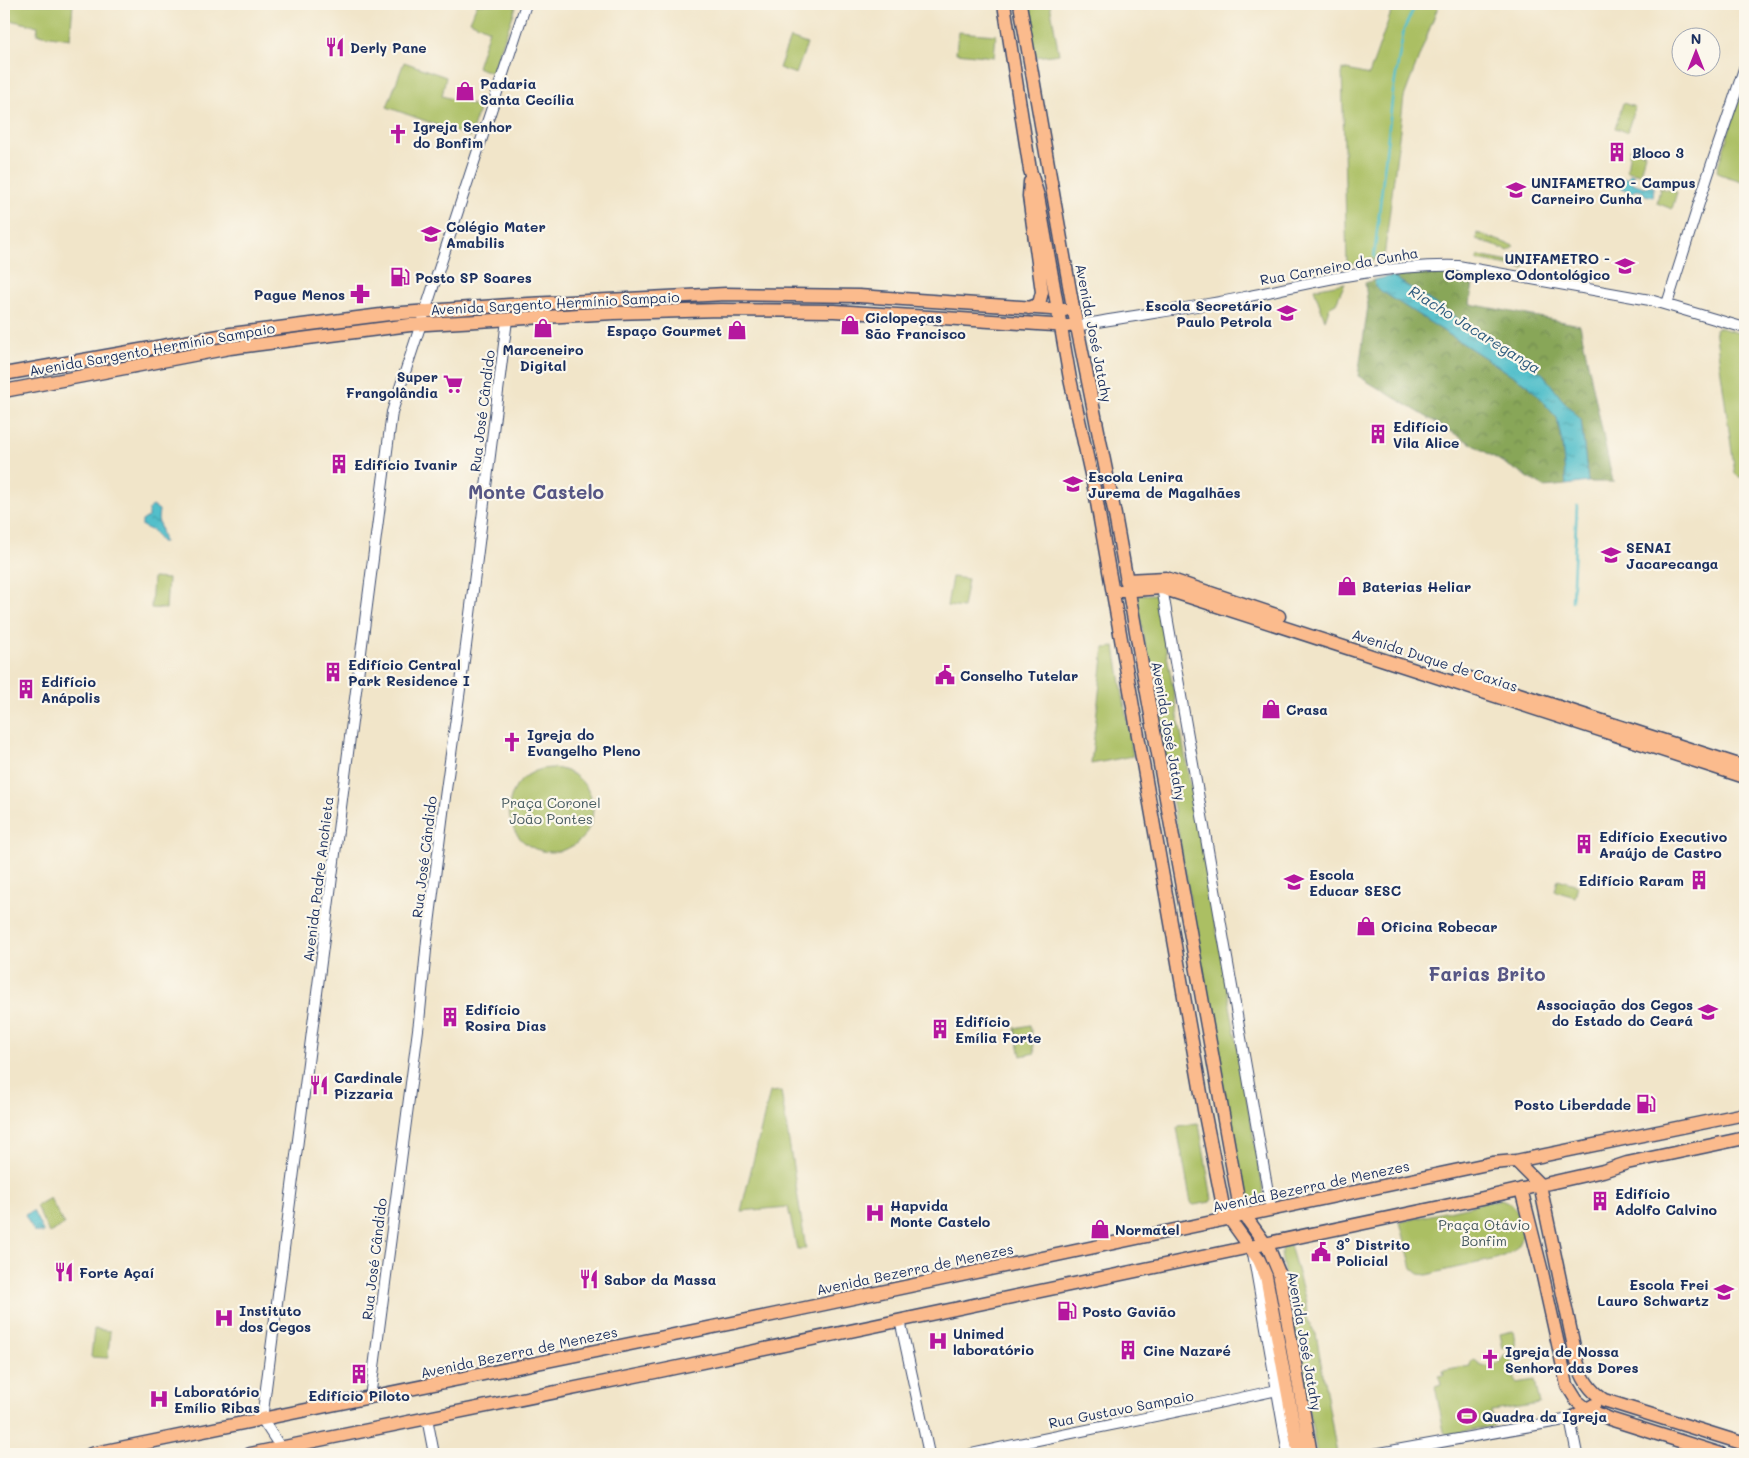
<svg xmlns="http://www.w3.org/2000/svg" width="1749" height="1458" font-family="Mali,sans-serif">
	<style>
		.green { fill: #abbf63; stroke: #637760 }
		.forest { fill: url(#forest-crowns); stroke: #526a5c }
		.water { fill: url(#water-ripples); stroke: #367794 }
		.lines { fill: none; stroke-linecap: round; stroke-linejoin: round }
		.stream { stroke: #52bfca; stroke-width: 2.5 }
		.minor-casing { stroke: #3b4a6e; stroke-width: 12 }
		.major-casing { stroke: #3b4a6e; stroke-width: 15 }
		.minor { stroke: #fff; stroke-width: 10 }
		.major { stroke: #fbbb8d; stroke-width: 12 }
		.labels { text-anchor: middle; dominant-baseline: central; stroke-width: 4.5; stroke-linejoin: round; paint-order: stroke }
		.poi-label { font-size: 14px; font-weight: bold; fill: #1b2f5e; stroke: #fbf7ec; text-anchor: start }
		.street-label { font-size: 14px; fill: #1b2f5e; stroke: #fbf7ec }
		.park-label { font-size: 14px; fill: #465a60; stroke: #fbf7ec }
		.water-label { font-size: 15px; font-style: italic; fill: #2c5a7e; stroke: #fbf7ec }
		.district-label { font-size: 19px; font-weight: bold; fill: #565684; stroke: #fbf7ec }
	</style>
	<defs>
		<pattern id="forest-crowns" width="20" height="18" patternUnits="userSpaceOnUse" patternTransform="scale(1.25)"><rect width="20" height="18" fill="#88a659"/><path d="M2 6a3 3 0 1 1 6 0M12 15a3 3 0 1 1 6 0" fill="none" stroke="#6e884d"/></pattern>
		<pattern id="water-ripples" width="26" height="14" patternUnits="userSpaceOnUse" patternTransform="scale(1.25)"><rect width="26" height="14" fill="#52bfca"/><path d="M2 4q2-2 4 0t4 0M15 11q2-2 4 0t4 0" fill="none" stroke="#439ca7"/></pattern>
	</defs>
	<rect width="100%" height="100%" fill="#fbf7ec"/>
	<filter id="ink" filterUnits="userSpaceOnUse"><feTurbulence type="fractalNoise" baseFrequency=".02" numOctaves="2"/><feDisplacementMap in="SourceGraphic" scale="10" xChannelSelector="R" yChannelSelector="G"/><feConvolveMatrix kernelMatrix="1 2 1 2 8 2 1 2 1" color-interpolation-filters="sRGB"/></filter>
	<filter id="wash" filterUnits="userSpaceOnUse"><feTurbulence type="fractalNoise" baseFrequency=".0096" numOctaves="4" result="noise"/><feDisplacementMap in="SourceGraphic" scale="20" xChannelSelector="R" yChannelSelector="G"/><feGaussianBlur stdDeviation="1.12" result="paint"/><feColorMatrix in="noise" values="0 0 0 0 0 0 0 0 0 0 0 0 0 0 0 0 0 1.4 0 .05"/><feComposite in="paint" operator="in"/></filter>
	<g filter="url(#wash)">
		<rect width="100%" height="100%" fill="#f1e5c9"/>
		<path class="green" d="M4 4H73L70 39 37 34 38 26 4 19Z
			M477 4H506L516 7 492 73 477 67 489 30 470 21Z
			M1026 4H1050L1059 54 1035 57Z
			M1394 4H1439L1404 97 1384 258 1347 265 1342 69 1369 75Z
			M958 32 996 35 994 57 956 53Z
			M790 38 807 44 796 74 779 68Z
			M404 62 446 77 442 96 480 107 470 137 387 107Z
			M1745 80V182L1719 174 1717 170Z
			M1623 103 1635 107 1627 132 1615 128Z
			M1630 149 1645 153 1640 174 1627 171Z
			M1660 188 1677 192 1672 209 1657 203Z
			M1477 233 1514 246 1509 251 1476 239Z
			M1478 256 1525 265 1524 269 1477 260Z
			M1345 283 1336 303 1330 306 1325 320 1314 289Z
			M1718 327 1745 335V477H1739L1735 474 1715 329Z
			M952 577 968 579 963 608 947 606Z
			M153 578 168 579 166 609 151 608Z
			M1156 594 1265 1200 1264 1204 1247 1208 1242 1195 1137 599 1138 595Z
			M1115 647 1133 756 1091 764 1104 648Z
			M509 810a42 42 0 1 1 84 0a42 42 0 1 1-84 0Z
			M1558 879 1578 885 1575 897 1555 891Z
			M1030 1025 1035 1053 1021 1056 1015 1028Z
			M781 1091 806 1249H797L788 1207 741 1211 770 1092Z
			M1197 1123 1199 1124 1212 1199 1210 1202 1194 1205 1191 1203 1177 1128 1179 1126Z
			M50 1198 64 1225 49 1233 36 1206Z
			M1501 1199C1513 1203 1519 1211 1522 1224 1528 1258 1492 1259 1469 1265 1455 1268 1441 1271 1427 1275L1419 1274 1412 1268 1400 1222Z
			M1290 1245 1305 1298 1308 1322 1316 1334 1337 1454H1317L1292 1323 1281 1253 1282 1247Z
			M94 1329 110 1331 108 1358 91 1357Z
			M1513 1331 1516 1346 1503 1349 1500 1334Z
			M1510 1355 1516 1383 1535 1380 1540 1404 1491 1411 1494 1426 1448 1435 1444 1432 1435 1386 1441 1384 1439 1376 1444 1375 1443 1371 1470 1366V1361L1474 1359C1484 1370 1497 1368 1504 1356Z"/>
		<path class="forest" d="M1428 271 1474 277 1470 304 1580 325 1613 482H1588L1581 420 1525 362 1392 276Z
			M1374 280 1375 287 1529 386 1557 418 1562 443 1566 485 1544 487 1358 376 1368 306 1365 283Z"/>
		<path class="water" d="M1630 174 1634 175 1633 183 1644 187 1648 186 1654 187 1653 197 1645 195 1642 191 1636 190 1632 192 1618 187 1620 178 1628 179Z
			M1392 276 1543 374 1561 398 1581 420 1588 482 1566 485 1562 443 1557 418 1529 386 1375 287 1374 280Z
			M153 506 159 510 158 519 164 542H161L153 531 142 526V521L148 517 149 509Z
			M33 1211 44 1233 34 1232 25 1215Z"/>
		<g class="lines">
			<path class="stream" d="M1374 257 1393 92 1404 29 1416 4
				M1572 601 1577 506"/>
		</g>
	</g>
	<g filter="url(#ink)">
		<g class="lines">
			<defs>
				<path id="minor" d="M1667 304 1708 175 1745 66
					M1076 326C1133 315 1189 309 1245 297 1314 282 1387 264 1458 266L1650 300 1745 328
					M1161 582 1271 1209
					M1253 1253 1288 1454
					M900 1320 929 1454
					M370 1398 419 1022 427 940 445 797 466 646 507 320
					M427 1418 434 1454
					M285 1454 262 1419 392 412 526 4
					M971 1454C1073 1432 1175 1413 1277 1390
					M1374 1454 1570 1419 1577 1454"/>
				<path id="major" d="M1004 4 1030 170 1038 196 1070 379 1096 497 1204 1110 1224 1211 1259 1260 1266 1276 1299 1454
					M1020 4 1072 302 1115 515 1240 1209 1269 1249 1279 1273 1311 1454
					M1029 308 1039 304 1042 292 1029 196 1030 182
					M4 374 231 334 389 314 509 305 726 294 859 296 1065 310
					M4 391 230 348 410 325 614 313 720 310 834 311 1069 326
					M1126 580 1166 578 1279 616
					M1120 591 1162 588 1745 777
					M1460 675 1745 767
					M1516 1161 1540 1185 1577 1361C1582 1378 1589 1390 1604 1400L1745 1444
					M1521 1189 1542 1272 1567 1385 1577 1401 1587 1409 1610 1419 1721 1454
					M1570 1419 1594 1405
					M91 1454 777 1314 1492 1163 1516 1161 1745 1114
					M250 1454 655 1372 1483 1198 1603 1171 1627 1163 1745 1138"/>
			</defs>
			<use href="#minor" class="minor-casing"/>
			<use href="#major" class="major-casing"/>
			<use href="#minor" class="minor"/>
			<use href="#major" class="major"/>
		</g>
	</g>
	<defs>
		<symbol id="restaurant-bare" viewBox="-9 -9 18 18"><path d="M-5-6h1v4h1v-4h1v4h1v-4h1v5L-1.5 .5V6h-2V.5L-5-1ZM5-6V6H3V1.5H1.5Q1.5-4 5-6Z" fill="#b5179e" stroke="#fbf7ec" stroke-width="2.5" paint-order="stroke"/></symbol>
		<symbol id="shop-bare" viewBox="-9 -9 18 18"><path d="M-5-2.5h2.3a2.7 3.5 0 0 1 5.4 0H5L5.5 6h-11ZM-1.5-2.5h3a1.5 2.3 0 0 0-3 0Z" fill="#b5179e" stroke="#fbf7ec" stroke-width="2.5" paint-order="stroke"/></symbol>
		<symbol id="church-bare" viewBox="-9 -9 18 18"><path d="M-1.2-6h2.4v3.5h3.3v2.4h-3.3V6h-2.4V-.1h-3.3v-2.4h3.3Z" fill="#b5179e" stroke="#fbf7ec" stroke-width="2.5" paint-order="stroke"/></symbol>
		<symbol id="building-bare" viewBox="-9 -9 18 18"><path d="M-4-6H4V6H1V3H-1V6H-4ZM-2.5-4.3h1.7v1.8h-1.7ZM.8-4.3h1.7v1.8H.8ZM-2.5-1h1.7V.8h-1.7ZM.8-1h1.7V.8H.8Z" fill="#b5179e" stroke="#fbf7ec" stroke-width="2.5" paint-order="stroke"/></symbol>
		<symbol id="university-bare" viewBox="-9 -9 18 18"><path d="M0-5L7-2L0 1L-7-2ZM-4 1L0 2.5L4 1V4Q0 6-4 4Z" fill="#b5179e" stroke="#fbf7ec" stroke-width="2.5" paint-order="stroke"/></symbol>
		<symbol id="school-bare" viewBox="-9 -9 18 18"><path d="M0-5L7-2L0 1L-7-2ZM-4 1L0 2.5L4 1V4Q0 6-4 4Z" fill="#b5179e" stroke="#fbf7ec" stroke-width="2.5" paint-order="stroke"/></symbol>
		<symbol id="fuel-bare" viewBox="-9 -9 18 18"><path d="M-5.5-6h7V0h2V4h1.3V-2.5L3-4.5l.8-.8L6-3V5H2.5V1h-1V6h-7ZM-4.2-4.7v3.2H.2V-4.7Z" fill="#b5179e" stroke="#fbf7ec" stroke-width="2.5" paint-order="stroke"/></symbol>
		<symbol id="pharmacy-bare" viewBox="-9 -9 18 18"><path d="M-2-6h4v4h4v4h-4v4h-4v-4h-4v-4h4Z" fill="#b5179e" stroke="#fbf7ec" stroke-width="2.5" paint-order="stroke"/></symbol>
		<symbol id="supermarket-bare" viewBox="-9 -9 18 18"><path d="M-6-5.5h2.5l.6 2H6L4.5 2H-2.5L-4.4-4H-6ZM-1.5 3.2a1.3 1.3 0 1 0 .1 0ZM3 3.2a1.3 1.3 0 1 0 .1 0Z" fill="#b5179e" stroke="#fbf7ec" stroke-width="2.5" paint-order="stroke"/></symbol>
		<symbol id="civic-bare" viewBox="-9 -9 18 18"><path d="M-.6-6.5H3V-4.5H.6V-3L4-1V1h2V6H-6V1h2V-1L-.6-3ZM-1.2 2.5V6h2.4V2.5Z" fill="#b5179e" stroke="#fbf7ec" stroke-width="2.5" paint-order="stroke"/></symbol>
		<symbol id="hospital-bare" viewBox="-9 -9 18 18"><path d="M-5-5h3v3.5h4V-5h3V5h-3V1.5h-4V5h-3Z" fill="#b5179e" stroke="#fbf7ec" stroke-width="2.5" paint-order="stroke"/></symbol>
		<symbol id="stadium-bare" viewBox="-9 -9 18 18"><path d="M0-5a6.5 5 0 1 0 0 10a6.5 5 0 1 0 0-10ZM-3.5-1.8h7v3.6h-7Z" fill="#b5179e" stroke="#fbf7ec" stroke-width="2.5" paint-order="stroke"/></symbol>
	</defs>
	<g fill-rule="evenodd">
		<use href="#restaurant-bare" x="321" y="33" width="28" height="28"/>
		<use href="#shop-bare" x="451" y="77" width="28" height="28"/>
		<use href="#church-bare" x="384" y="120" width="28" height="28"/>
		<use href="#building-bare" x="1603" y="138" width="28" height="28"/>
		<use href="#university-bare" x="1502" y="176" width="28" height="28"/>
		<use href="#school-bare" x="417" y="220" width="28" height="28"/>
		<use href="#university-bare" x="1611" y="252" width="28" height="28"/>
		<use href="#fuel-bare" x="386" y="263" width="28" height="28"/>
		<use href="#pharmacy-bare" x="346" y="280" width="28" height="28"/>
		<use href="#school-bare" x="1273" y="299" width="28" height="28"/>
		<use href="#shop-bare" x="836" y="311" width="28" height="28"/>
		<use href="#shop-bare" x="529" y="314" width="28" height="28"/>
		<use href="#shop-bare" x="723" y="316" width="28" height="28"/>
		<use href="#supermarket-bare" x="439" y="370" width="28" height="28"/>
		<use href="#building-bare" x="1364" y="420" width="28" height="28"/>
		<use href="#building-bare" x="325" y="450" width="28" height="28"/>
		<use href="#school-bare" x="1059" y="470" width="28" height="28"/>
		<use href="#university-bare" x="1597" y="541" width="28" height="28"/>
		<use href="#shop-bare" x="1333" y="572" width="28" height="28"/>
		<use href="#building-bare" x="319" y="658" width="28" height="28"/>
		<use href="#civic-bare" x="931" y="661" width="28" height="28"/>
		<use href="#building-bare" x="12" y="675" width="28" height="28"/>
		<use href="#shop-bare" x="1257" y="695" width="28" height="28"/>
		<use href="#church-bare" x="498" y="728" width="28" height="28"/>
		<use href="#building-bare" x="1570" y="830" width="28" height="28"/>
		<use href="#building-bare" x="1685" y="866" width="28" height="28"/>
		<use href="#school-bare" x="1280" y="868" width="28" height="28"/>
		<use href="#shop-bare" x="1352" y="912" width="28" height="28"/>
		<use href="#school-bare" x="1694" y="998" width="28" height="28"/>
		<use href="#building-bare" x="436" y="1003" width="28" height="28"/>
		<use href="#building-bare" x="926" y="1015" width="28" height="28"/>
		<use href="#restaurant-bare" x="305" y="1071" width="28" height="28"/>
		<use href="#fuel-bare" x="1632" y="1090" width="28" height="28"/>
		<use href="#building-bare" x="1586" y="1187" width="28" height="28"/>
		<use href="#hospital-bare" x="861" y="1199" width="28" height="28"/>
		<use href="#shop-bare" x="1086" y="1215" width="28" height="28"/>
		<use href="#civic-bare" x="1307" y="1238" width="28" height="28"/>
		<use href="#restaurant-bare" x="50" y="1258" width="28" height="28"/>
		<use href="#restaurant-bare" x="575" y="1265" width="28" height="28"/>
		<use href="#school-bare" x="1710" y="1278" width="28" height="28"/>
		<use href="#fuel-bare" x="1053" y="1297" width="28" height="28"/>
		<use href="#hospital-bare" x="210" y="1304" width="28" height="28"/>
		<use href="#hospital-bare" x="924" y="1327" width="28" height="28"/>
		<use href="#building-bare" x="1114" y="1336" width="28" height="28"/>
		<use href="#church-bare" x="1476" y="1345" width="28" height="28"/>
		<use href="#building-bare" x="345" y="1360" width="28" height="28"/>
		<use href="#hospital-bare" x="145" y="1385" width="28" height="28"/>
		<use href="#stadium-bare" x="1453" y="1402" width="28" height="28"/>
	</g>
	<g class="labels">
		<g class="poi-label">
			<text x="350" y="47">Derly Pane</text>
			<text x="480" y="83">Padaria<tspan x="480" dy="16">Santa Cecília</tspan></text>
			<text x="413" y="126">Igreja Senhor<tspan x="413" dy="16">do Bonfim</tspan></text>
			<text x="1632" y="152">Bloco 3</text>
			<text x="1531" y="182">UNIFAMETRO - Campus<tspan x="1531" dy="16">Carneiro Cunha</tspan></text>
			<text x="446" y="226">Colégio Mater<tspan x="446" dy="16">Amabilis</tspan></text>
			<text x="1610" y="258" text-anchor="end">UNIFAMETRO -<tspan x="1610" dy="16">Complexo Odontológico</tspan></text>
			<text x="415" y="277">Posto SP Soares</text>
			<text x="345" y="294" text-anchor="end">Pague Menos</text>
			<text x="1272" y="305" text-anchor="end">Escola Secretário<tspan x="1272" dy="16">Paulo Petrola</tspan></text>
			<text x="865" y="317">Ciclopeças<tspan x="865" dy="16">São Francisco</tspan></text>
			<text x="722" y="330" text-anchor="end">Espaço Gourmet</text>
			<text x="543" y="349" text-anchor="middle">Marceneiro<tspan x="543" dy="16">Digital</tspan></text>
			<text x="438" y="376" text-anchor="end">Super<tspan x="438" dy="16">Frangolândia</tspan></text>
			<text x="1393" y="426">Edifício<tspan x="1393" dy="16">Vila Alice</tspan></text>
			<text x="354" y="464">Edifício Ivanir</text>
			<text x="1088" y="476">Escola Lenira<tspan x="1088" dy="16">Jurema de Magalhães</tspan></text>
			<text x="1626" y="547">SENAI<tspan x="1626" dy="16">Jacarecanga</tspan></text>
			<text x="1362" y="586">Baterias Heliar</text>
			<text x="348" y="664">Edifício Central<tspan x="348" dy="16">Park Residence I</tspan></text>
			<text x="960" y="675">Conselho Tutelar</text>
			<text x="41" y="681">Edifício<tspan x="41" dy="16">Anápolis</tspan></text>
			<text x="1286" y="709">Crasa</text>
			<text x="527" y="734">Igreja do<tspan x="527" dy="16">Evangelho Pleno</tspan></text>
			<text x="1599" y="836">Edifício Executivo<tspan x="1599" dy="16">Araújo de Castro</tspan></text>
			<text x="1309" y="874">Escola<tspan x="1309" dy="16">Educar SESC</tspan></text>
			<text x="1684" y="880" text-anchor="end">Edifício Raram</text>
			<text x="1381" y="926">Oficina Robecar</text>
			<text x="1693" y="1004" text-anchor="end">Associação dos Cegos<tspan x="1693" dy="16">do Estado do Ceará</tspan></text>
			<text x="465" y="1009">Edifício<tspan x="465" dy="16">Rosira Dias</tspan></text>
			<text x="955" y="1021">Edifício<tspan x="955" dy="16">Emília Forte</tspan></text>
			<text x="334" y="1077">Cardinale<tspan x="334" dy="16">Pizzaria</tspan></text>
			<text x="1631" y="1104" text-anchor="end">Posto Liberdade</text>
			<text x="1615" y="1193">Edifício<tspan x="1615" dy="16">Adolfo Calvino</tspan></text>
			<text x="890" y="1205">Hapvida<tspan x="890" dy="16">Monte Castelo</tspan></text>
			<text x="1115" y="1229">Normatel</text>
			<text x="1336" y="1244">3° Distrito<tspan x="1336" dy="16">Policial</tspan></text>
			<text x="79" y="1272">Forte Açaí</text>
			<text x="604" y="1279">Sabor da Massa</text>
			<text x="1709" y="1284" text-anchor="end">Escola Frei<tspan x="1709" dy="16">Lauro Schwartz</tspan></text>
			<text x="239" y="1310">Instituto<tspan x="239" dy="16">dos Cegos</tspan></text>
			<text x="1082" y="1311">Posto Gavião</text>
			<text x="953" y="1333">Unimed<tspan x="953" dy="16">laboratório</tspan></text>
			<text x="1143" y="1350">Cine Nazaré</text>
			<text x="1505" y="1351">Igreja de Nossa<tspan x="1505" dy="16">Senhora das Dores</tspan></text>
			<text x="174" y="1391">Laboratório<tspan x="174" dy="16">Emílio Ribas</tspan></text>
			<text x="359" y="1395" text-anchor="middle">Edifício Piloto</text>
			<text x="1482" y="1416">Quadra da Igreja</text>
		</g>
		<g class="street-label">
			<text transform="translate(1339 266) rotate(-10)">Rua Carneiro da Cunha</text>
			<text transform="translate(555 303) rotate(-3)">Avenida Sargento Hermínio Sampaio</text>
			<text transform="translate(1094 333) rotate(79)">Avenida José Jatahy</text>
			<text transform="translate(152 349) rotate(-10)">Avenida Sargento Hermínio Sampaio</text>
			<text transform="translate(482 411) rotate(-83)">Rua José Cândido</text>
			<text transform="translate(1435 660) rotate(18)">Avenida Duque de Caxias</text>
			<text transform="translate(1169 731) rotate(80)">Avenida José Jatahy</text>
			<text transform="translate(424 857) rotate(-83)">Rua José Cândido</text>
			<text transform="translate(318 879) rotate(-83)">Avenida Padre Anchieta</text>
			<text transform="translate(1311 1186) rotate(-12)">Avenida Bezerra de Menezes</text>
			<text transform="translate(374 1259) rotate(-83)">Rua José Cândido</text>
			<text transform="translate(915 1269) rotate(-12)">Avenida Bezerra de Menezes</text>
			<text transform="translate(1305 1341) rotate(80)">Avenida José Jatahy</text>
			<text transform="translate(519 1352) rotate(-12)">Avenida Bezerra de Menezes</text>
			<text transform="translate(1121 1409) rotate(-11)">Rua Gustavo Sampaio</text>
		</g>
		<g class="park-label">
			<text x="551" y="802">Praça Coronel<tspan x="551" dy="16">João Pontes</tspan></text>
			<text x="1484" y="1224">Praça Otávio<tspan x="1484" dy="16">Bonfim</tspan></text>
		</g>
		<g class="water-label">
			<text transform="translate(1475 329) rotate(32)">Riacho Jacareganga</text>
		</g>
		<g class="district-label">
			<text x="536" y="491">Monte Castelo</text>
			<text x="1487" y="973">Farias Brito</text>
		</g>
	</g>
	<rect width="1749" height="1458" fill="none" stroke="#fbf7ec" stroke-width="20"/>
	<g transform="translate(1696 52)"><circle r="24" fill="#fbf7ec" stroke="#a1a7b3"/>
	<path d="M0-4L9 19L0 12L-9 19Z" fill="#b5179e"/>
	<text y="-8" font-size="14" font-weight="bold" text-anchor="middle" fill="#1b2f5e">N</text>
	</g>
</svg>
